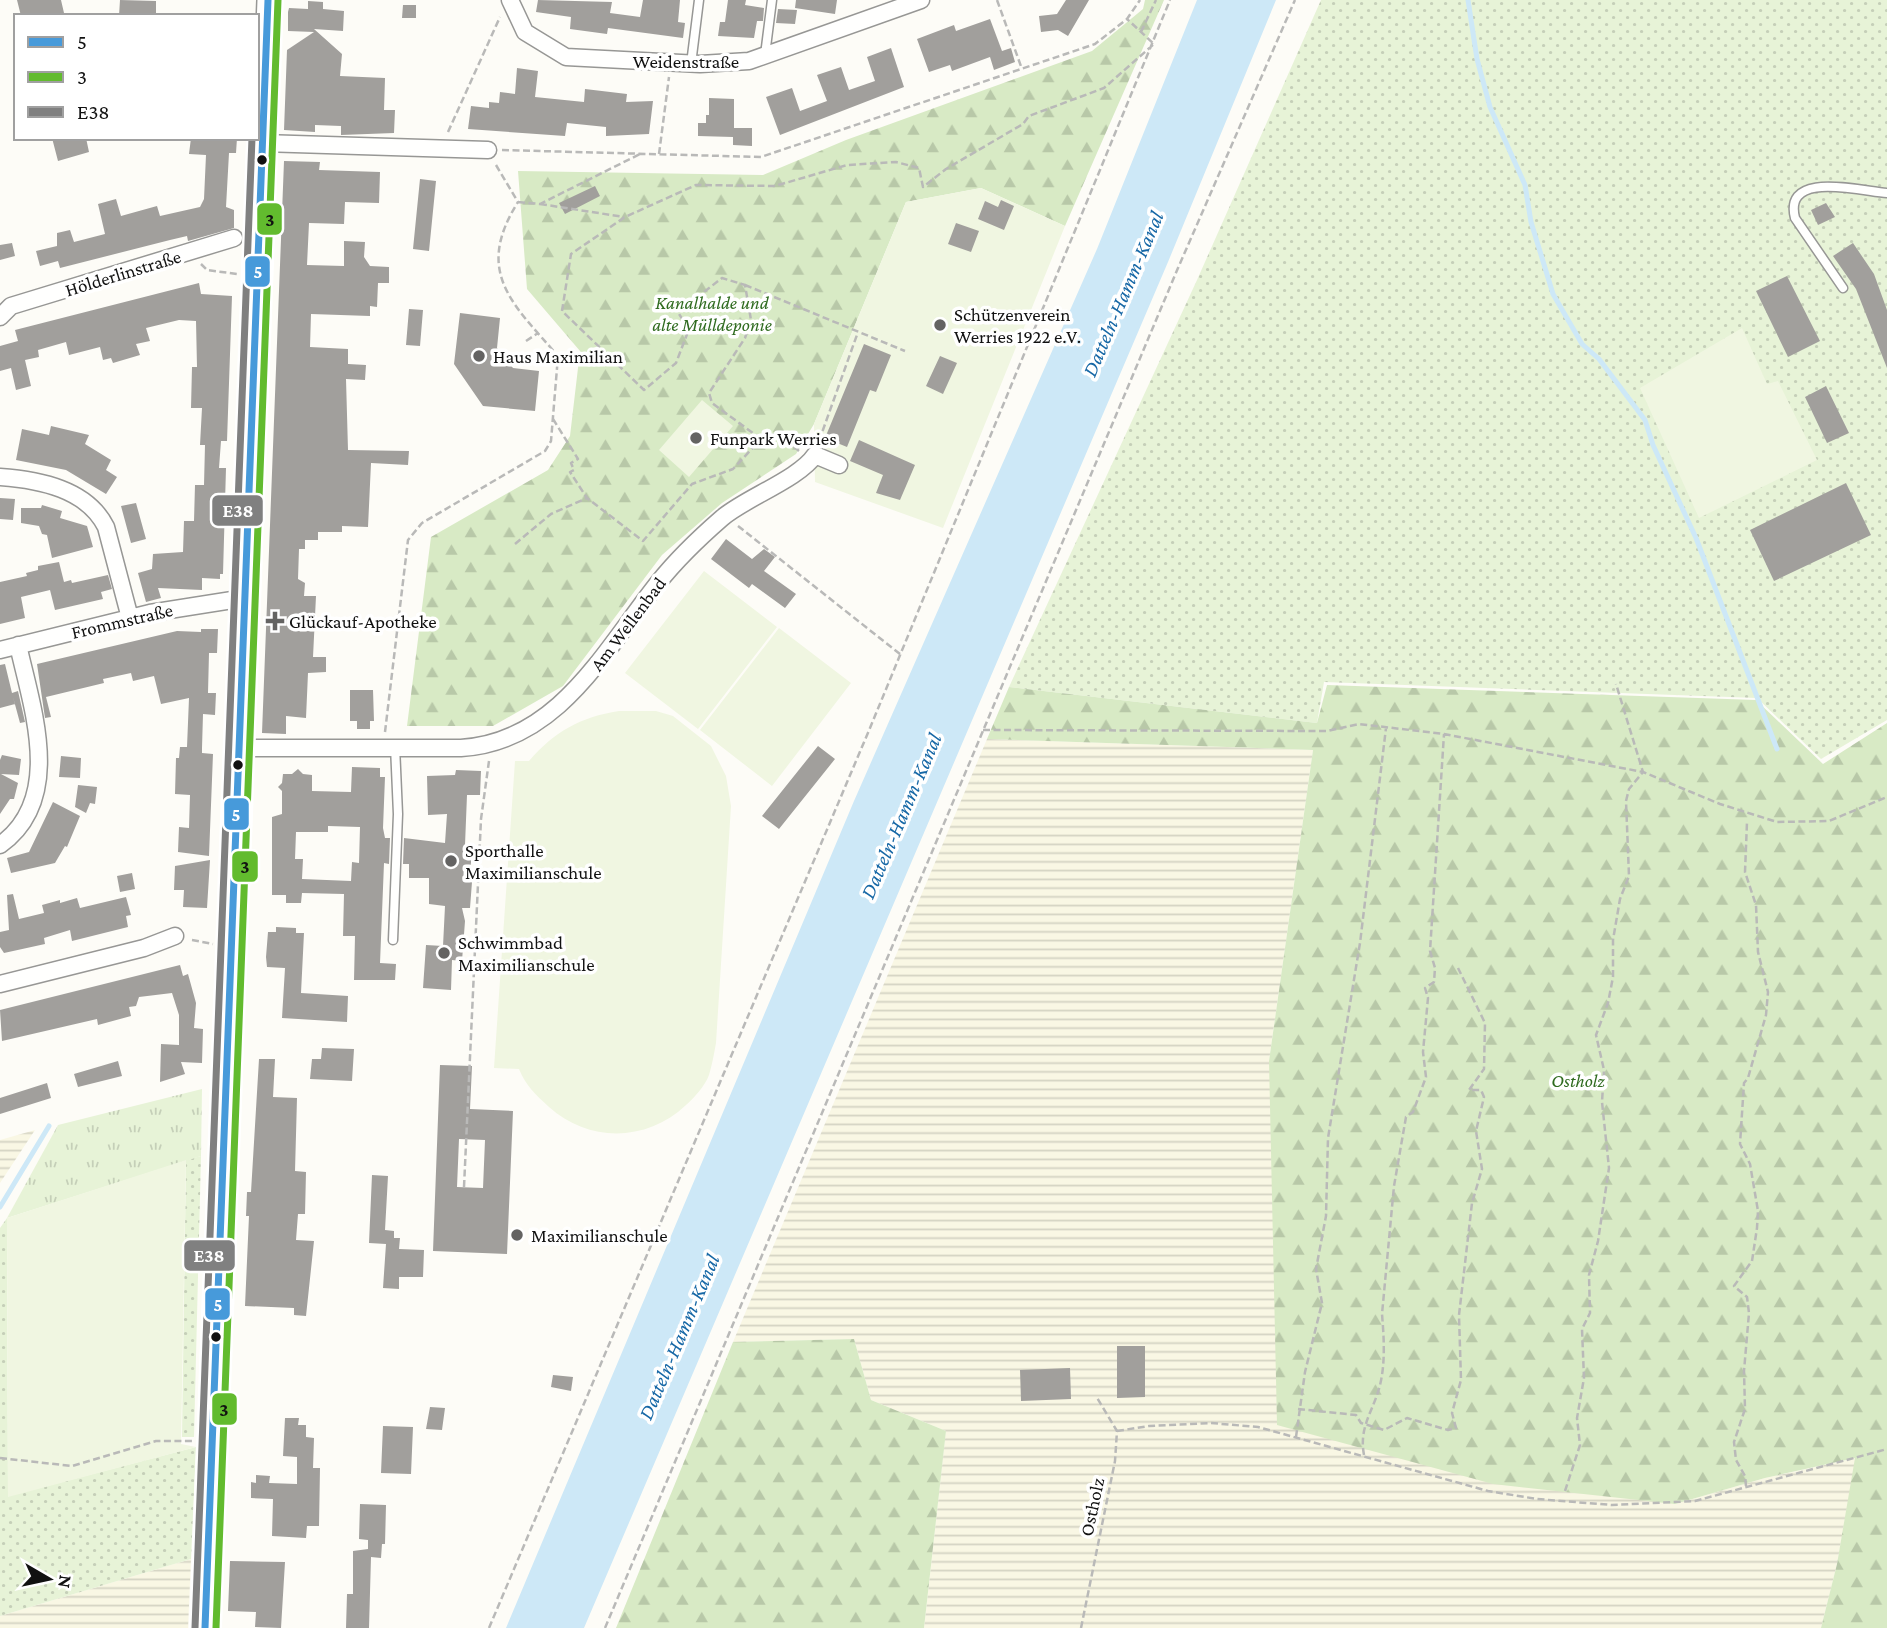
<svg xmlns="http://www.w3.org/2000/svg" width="1887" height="1628" font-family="'Crimson Pro',serif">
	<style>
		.farmland { fill: url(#farmland-rules) }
		.grass { fill: url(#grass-dots) }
		.forest { fill: url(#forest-firs) }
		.park { fill: url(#park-tufts) }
		.pitch { fill: #f0f6e1 }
		.water { fill: #cde8f7 }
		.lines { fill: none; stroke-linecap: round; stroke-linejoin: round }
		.stream { stroke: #cde8f7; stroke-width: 5 }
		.building { fill: #a19f9c; fill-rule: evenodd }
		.service-casing { stroke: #979795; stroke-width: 11 }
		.minor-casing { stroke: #979795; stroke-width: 19 }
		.tertiary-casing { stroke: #979795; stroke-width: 24 }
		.path { stroke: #b9b9b8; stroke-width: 2.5; stroke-dasharray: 7 3.5; stroke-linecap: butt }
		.service { stroke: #fffffe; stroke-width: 8 }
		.minor { stroke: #fffffe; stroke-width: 16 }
		.tertiary { stroke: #fffffe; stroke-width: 21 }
		.bus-1-casing { stroke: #fff; stroke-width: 12 }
		.bus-2-casing { stroke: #fff; stroke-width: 12 }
		.bus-3-casing { stroke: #fff; stroke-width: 12 }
		.bus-1 { stroke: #479ada; stroke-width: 7 }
		.bus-2 { stroke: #62bb2e; stroke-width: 7 }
		.bus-3 { stroke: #808080; stroke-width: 7 }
		.bus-dot { fill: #111; stroke: #fff; stroke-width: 2.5 }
		.poi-dot { fill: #646362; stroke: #fff; stroke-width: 2.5 }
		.labels { text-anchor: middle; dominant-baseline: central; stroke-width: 7; stroke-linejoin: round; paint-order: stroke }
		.street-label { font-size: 19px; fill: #111; stroke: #fff }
		.park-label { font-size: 19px; font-style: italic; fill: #2f6b1f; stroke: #fff }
		.poi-label { font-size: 19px; fill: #111; stroke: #fff; text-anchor: start }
		.water-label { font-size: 21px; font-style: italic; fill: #1768a6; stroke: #fff }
		.line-badge { stroke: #fff; stroke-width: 2.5 }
		.badge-label { font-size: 19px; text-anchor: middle; font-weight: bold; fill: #fff }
		.pale-badge-label { font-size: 19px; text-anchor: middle; font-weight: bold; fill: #111 }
	</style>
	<defs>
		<pattern id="farmland-rules" width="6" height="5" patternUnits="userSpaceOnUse" patternTransform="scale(1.75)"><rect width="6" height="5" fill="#f9f7e4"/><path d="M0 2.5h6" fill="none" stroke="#d4d3c3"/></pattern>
		<pattern id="grass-dots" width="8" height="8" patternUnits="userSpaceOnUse" patternTransform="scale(1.75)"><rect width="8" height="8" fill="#e7f3d7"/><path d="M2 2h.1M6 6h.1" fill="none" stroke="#c5cfb8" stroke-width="1.8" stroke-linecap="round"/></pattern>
		<pattern id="forest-firs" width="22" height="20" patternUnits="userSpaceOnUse" patternTransform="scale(1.75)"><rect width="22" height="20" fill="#d8eac5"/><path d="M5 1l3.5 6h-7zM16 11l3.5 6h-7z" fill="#b8c8a8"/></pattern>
		<pattern id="park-tufts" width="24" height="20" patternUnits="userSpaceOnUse" patternTransform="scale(1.75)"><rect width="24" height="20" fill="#e7f3d7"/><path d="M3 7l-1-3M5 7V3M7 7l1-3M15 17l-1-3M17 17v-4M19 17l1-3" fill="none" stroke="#c5cfb8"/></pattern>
	</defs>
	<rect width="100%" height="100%" fill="#fdfcf7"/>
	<path class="farmland" d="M987 739 1313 750 1269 1061 1675 1504 1765 1478 1856 1458 1837 1564 1821 1628H924L946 1431 871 1400 854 1339 733 1342Z
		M35 1130 0 1183V1140Z
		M191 1559 188 1628H0V1616Z"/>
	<path class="grass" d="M1321 0H1887V720L1821 759 1757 698 1324 682 1317 723 1009 687 1197 280Z
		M201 1156 194 1437H182L186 1160Z
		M7 1218 8 1496 196 1447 191 1559 0 1616V1228Z"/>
	<path class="forest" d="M1145 0H1164L1065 226 981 188 906 202 814 424 796 454 722 503 662 555 563 686 493 726H407L431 537 548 470 570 436 580 351 527 289 518 171 763 175 846 140 1092 51 1143 9Z
		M1327 685 1756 700 1823 764 1887 723V1628H1821L1837 1564 1855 1458 1765 1478 1675 1504 1493 1484 1277 1425 1269 1061 1313 750 987 739 1009 687 1317 723Z
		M854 1339 871 1400 946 1431 924 1628H616L733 1342Z"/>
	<path class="park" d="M202 1089 201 1156 7 1218 58 1125Z"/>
	<path class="pitch" d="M981 188 1065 226 943 528 815 482 814 424 906 202Z
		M1742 328 1767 384 1778 381 1817 460 1699 518 1640 388Z
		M702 400 733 426 689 477 659 450Z
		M704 571 777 627 698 729 625 673Z
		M779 628 851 683 772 786 700 730Z
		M619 711H656L673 716 711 746 726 776 731 806 716 1043C714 1054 712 1065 709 1075 705 1086 694 1098 686 1105 647 1142 589 1143 549 1107 535 1094 526 1086 519 1069L494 1068 515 761H529C554 732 580 717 619 711Z
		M186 1160 181 1444 196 1447 8 1497 7 1218Z"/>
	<path class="water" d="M1197 0H1276L1168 262 584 1628H506L854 801 1097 249Z"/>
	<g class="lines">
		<path class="stream" d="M1468 0 1477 59 1490 107 1525 185 1531 222 1553 294 1582 344 1599 359 1645 420 1653 445 1696 538 1777 749
			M0 1207 49 1126"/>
	</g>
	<path class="building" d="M17 0H61L64 13 21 16Z
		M120 0 156 1V16H119Z
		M538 0 612 2 610 13 640 17 643 0H680L678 22 685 23 683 38 608 28 607 34 570 29 571 17 536 12Z
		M728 0H746L745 5 764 8 763 21H757L754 38 718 36 720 22H725Z
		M796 0H837L835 14 795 8Z
		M1066 0H1089L1068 36 1058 30 1041 32 1039 16 1057 14Z
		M308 1 323 2V9L344 11 343 31 314 29 342 54 340 76 385 78 384 110H395L394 133 341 135V126L315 125V132L284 130 287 50 314 32 288 31V12L289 8 308 9Z
		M403 5H416V18H402Z
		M778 9 797 10 795 24 776 23Z
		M990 19 1002 51 1011 48 1015 62 994 70 990 57 952 71 950 65 929 72 917 39 954 25 956 31Z
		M891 48 904 87 780 135 766 97 792 88 800 111 827 101 817 75 841 67 849 90 875 81 867 57Z
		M517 68 538 71 535 97 584 102 585 89 627 94 626 102 653 101 649 134 606 136V127L567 123 565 136 468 129 471 106 489 108V102L499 103 500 92 515 94Z
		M709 98 734 99V128H752V146L733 145V137L698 136V123H706V115H709Z
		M52 138H86L89 152 58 161Z
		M191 138H237L236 153H229L226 207 234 210V228L188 241 187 236 170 240 60 268 58 261 40 266 36 251 57 246V233L70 230 74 242 105 234 98 204 116 199 121 216 157 206 160 216 200 207 204 199 206 155 189 154Z
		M284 161 320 162 319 170 380 172 379 203 345 202 344 224 309 223 307 265 344 266V241L365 242 364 257 370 266 389 267V283H378L377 307 370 306V316L311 314 310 347 348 349V364L366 365 365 380 346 379 348 450 409 451 408 465 371 463 368 527 342 526V532H318V540H305V549H299L298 579 305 583 304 596H316L313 657H326V672L308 673 306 718 286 716V734L262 733Z
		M420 179 436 181 429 251 413 249Z
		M595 186 600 196 565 214 559 203Z
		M1001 200 1014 206 1004 230 978 219 985 201 998 207Z
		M1826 203 1835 217 1818 225 1811 210Z
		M956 223 979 231 971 252 948 244Z
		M12 243 15 256 0 260V245Z
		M1853 243 1874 274 1887 310V368L1856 289 1833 256Z
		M1787 276 1820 341 1788 357 1756 291Z
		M199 283 201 294 232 296 227 441H221L219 468H226L223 574H220V579L202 578V590L158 588 161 598 146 602 138 573 152 569 153 554 183 552 184 521H194L195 485H204L205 445H200L202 408H191L192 367H197L196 321 179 320 146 328 150 341 136 344 140 355 113 363 111 358 103 360 100 347 69 355 66 342 38 350 39 357 25 360 31 386 16 390 11 368 0 371V346L18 341 15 330Z
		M409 309 423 310 420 346 406 345Z
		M460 313 500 318 497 348 513 368 539 371 535 411 483 406 454 364Z
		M864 344 891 355 876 392 870 390 847 447 825 438Z
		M940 356 957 363 943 394 926 386Z
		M1826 386 1849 433 1827 443 1805 397Z
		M51 426 89 435 85 444 111 460 106 470 117 477 106 494 66 470 16 460 22 429 49 435Z
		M859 440 915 465 900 500 876 493 883 475 850 461Z
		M1846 483 1871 535 1774 581 1750 530Z
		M0 498 15 499 13 520 0 519Z
		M136 503 146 539 131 543 121 506Z
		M42 505 62 511 60 518 87 526 93 547 52 558 47 535 42 534 39 526 21 523V508H41Z
		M726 539 752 559 764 549 775 557 764 571 796 594 785 608 752 584 749 588 711 559Z
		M59 562 64 582 71 580 72 583 108 575 112 589 101 592 103 599 55 610 50 590 21 597 25 618 0 624V582L27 576 26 573 38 570V566Z
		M201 629H218L217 653H209L208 693H216L215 715 203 714 202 748V753L213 754 209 856 178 852 179 827 189 828 190 795 175 794 176 758H179L180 747H187L189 698 161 704 154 676 133 681 131 673 103 679 104 683 46 697 51 717 45 718 37 664 177 631 201 632Z
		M5 664 12 693 18 691 25 722 20 723 13 697 15 704 0 708V665Z
		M350 690H373L374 721H370V729H357V721H350Z
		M818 746 835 759 779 829 762 816Z
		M2 755 21 759 19 775 1 774 18 783 14 799H10L0 814V760Z
		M61 756 81 758 80 778 59 777Z
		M352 767 380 768V777H385L383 828 385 838H390L389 864 384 863 380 963 396 964 395 980H354L355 936H343L344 894 302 893 301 903H286V895H272V817L282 814V791L278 787 282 783 283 774H292L298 769 303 774 312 775V791L351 792ZM328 826 360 827 359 863 352 862 351 881 302 879 303 859H295L296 832H328Z
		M456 770 481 771 480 795H467L465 845H473L470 871 473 869 470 908H462L465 921 462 961 452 960 451 990 423 988 426 945 443 946 445 906 429 904V878H409V864H403L404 838 445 843 447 814 428 815 427 776 455 775Z
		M78 785 97 787 95 804 90 803 86 813 75 807Z
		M53 802 80 816 67 847 65 846 55 863 11 873 7 858 29 852Z
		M210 860 207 908 183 907 184 890H174L175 866Z
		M132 873 135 889 120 892 117 876Z
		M13 894 19 919 44 913 42 905 60 900V903L77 898 80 908 126 897 131 915 126 916 128 927 72 941 70 930 44 938 45 944 4 953 0 947V932L9 930 7 895Z
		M276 927 296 928V933H304L301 993 348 996 347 1022 282 1018 285 968 267 967 266 957 268 932H276Z
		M180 965 183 976 188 974 196 1003 194 1028 203 1029 202 1063 181 1062 185 1074 160 1082 161 1044 179 1045V1015L172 993 139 997 136 1006 129 1007 131 1016 98 1025 97 1019 2 1041 0 1010Z
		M322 1048 354 1049 352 1081 310 1079 312 1059H321Z
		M259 1059H275L273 1097 297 1098 295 1171 306 1172 305 1214H298L296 1240 314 1241 306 1316 294 1315V1308L245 1306 249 1216H246L247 1192H251Z
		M118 1061 122 1076 78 1087 74 1074Z
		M440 1065 472 1066 470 1109 513 1111 507 1254 433 1251ZM459 1139 485 1140 483 1188 457 1187Z
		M47 1083 51 1098 0 1114V1098Z
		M372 1175 388 1176 385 1230 394 1231V1238H400L399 1249 424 1250 423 1277H399V1289L383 1288 386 1244 369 1243Z
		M1117 1346H1145V1397L1117 1398Z
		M1070 1368 1071 1399 1021 1401 1020 1370Z
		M553 1375 573 1377 571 1391 551 1387Z
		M430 1407 445 1408 442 1430 426 1429Z
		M285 1418H299L298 1425H306V1437L314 1438 313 1468H320L319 1526H307L306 1538 272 1536 273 1499 251 1498V1482L256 1483V1475L270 1476 269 1483 297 1484V1457L283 1456Z
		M383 1426 413 1427 411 1474 381 1473Z
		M360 1504 386 1505 385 1544H382L381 1558 371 1557 369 1628H346L347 1594H353V1551L368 1549V1540L359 1539Z
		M230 1561 285 1562 281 1628 255 1627 256 1612 228 1611Z"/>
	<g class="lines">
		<defs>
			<path id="service" d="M765 55 772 0
				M691 64 699 0
				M1843 288 1795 218C1783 170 1860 191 1887 193
				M393 940 398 814 395 746"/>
			<path id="minor" d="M510 0 525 32 566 57 700 64 749 61 921 0
				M262 143 488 150
				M0 317 11 306 234 238
				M0 477C40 480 87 489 106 527L130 618
				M0 650 150 613 245 598
				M239 748H461C558 742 604 651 658 583 677 559 699 538 722 518 745 498 799 479 815 455L839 465
				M0 845C65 799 32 708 18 645
				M0 984 144 948 175 936"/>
			<path id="tertiary" d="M205 1628 268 0"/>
		</defs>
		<use href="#service" class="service-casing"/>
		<use href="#minor" class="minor-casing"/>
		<use href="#tertiary" class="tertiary-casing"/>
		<path class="path" d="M997 0 1022 69
			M1141 32 1156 0
			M448 132 500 17
			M502 150 761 157 1095 44 1127 19 1140 0
			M659 154 669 77
			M496 165 518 202
			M518 202 540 204 640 154
			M540 204 624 217
			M201 264 207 270 237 274
			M745 285 905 351
			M526 341 538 333
			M553 419 578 459 571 463 574 470 570 472 587 498 643 541 692 484 733 469 761 439 778 433 799 451
			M761 439 712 403 709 393 745 338 751 320 745 285 722 278 695 299 673 305 689 329 676 363 644 390 562 311 571 254 625 217 696 185 775 186 847 165 896 162 919 168 923 187 946 169 1023 124 1029 116 1104 88 1154 44 1127 19
			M819 441 858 332
			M738 526 900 654
			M515 544 551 514 587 498
			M983 730 1327 731 1359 724 1444 734 1643 772 1720 804 1777 822 1829 821 1887 797
			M385 732 408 540 422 523 545 451 551 441 558 356C512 303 474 272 518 202
			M192 940 213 944
			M464 1187 481 819 489 761
			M1298 1409 1356 1415 1361 1423 1384 1430 1407 1418 1448 1430 1456 1428 1452 1413 1461 1380 1459 1315 1472 1203 1482 1169 1476 1131 1484 1097 1481 1090H1469L1484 1069 1485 1023 1458 968
			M1117 1431 1149 1426 1211 1423 1258 1427 1488 1491 1537 1499 1612 1505 1695 1501 1887 1449
			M1296 1437 1305 1372 1322 1303 1316 1269 1326 1216 1328 1138 1360 943 1386 728
			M1364 1455C1359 1429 1371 1414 1378 1392 1386 1368 1384 1338 1382 1314L1394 1186 1406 1117 1413 1112 1426 1077 1423 1052 1428 998 1425 988 1434 982 1435 968 1430 951 1444 734
			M0 1458 72 1466 156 1441H192
			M1746 1486 1745 1476 1736 1460 1734 1442 1745 1409 1744 1371 1749 1313 1747 1297 1734 1286 1752 1261 1757 1228 1758 1211 1750 1164 1740 1144 1744 1083 1748 1078 1766 1015 1768 992 1758 952 1756 905 1745 872 1747 822
			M1565 1491 1580 1445 1577 1418 1584 1378 1582 1329 1590 1313 1589 1275 1598 1241 1609 1168 1602 1102 1604 1070 1596 1035 1608 1003 1613 977V940L1620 899 1629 876 1626 801 1629 789 1643 772 1616 684
			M489 1628 870 728 1170 0
			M605 1628 1178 268 1295 0
			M1081 1628 1115 1461 1117 1431 1096 1396"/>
		<use href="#service" class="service"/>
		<use href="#minor" class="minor"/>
		<use href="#tertiary" class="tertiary"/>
		<defs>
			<path id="bus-1" d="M205 1628 268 0"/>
			<path id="bus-2" d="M216 1628 278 0"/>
			<path id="bus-3" d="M195 1628 252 138"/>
		</defs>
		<use href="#bus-1" class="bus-1-casing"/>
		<use href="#bus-2" class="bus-2-casing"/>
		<use href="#bus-3" class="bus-3-casing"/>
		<use href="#bus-1" class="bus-1"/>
		<use href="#bus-2" class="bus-2"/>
		<use href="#bus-3" class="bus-3"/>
	</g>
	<g class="bus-dot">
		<circle cx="262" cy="160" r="6"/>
		<circle cx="238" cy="765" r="6"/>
		<circle cx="216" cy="1337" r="6"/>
	</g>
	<g class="poi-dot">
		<circle cx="940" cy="325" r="7"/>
		<circle cx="479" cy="356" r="7"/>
		<circle cx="696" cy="438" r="7"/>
		<path d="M271.5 610.5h7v7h7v7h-7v7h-7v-7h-7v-7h7z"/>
		<circle cx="451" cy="861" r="7"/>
		<circle cx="444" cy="953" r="7"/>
		<circle cx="517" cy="1235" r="7"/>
	</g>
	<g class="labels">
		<g class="street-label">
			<text x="686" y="61">Weidenstraße</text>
			<text transform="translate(123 273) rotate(-17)">Hölderlinstraße</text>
			<text transform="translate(122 621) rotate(-13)">Frommstraße</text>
			<text transform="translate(628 624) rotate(-53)">Am Wellenbad</text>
			<text transform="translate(1092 1507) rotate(-78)">Ostholz</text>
		</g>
		<g class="park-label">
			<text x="712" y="302">Kanalhalde und<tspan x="712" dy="22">alte Mülldeponie</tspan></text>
			<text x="1578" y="1080">Ostholz</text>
		</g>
		<g class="poi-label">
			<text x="954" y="314">Schützenverein<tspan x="954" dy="22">Werries 1922 e.V.</tspan></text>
			<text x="493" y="356">Haus Maximilian</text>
			<text x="710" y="438">Funpark Werries</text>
			<text x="289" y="621">Glückauf-Apotheke</text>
			<text x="465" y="850">Sporthalle<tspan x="465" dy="22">Maximilianschule</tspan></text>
			<text x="458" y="942">Schwimmbad<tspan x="458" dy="22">Maximilianschule</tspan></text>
			<text x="531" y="1235">Maximilianschule</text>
		</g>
		<g class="water-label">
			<text transform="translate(1123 294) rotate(-67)">Datteln-Hamm-Kanal</text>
			<text transform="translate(901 816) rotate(-67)">Datteln-Hamm-Kanal</text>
			<text transform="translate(679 1337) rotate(-67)">Datteln-Hamm-Kanal</text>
		</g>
	</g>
	<g class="line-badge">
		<rect x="256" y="202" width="27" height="34" rx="7" fill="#62bb2e"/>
		<rect x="244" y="255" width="27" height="33" rx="7" fill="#479ada"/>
		<rect x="211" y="494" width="53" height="33" rx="7" fill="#808080"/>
		<rect x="223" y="797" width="27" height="34" rx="7" fill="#479ada"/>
		<rect x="231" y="850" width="28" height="33" rx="7" fill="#62bb2e"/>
		<rect x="183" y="1239" width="53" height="33" rx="7" fill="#808080"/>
		<rect x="204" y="1287" width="27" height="34" rx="7" fill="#479ada"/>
		<rect x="211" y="1392" width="27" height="34" rx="7" fill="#62bb2e"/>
	</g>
	<g class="badge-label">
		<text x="258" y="278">5</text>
		<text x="238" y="517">E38</text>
		<text x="236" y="821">5</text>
		<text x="209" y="1262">E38</text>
		<text x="218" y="1311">5</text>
	</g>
	<g class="pale-badge-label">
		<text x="270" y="226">3</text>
		<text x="245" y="873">3</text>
		<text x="224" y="1416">3</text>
	</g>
	<rect x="14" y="14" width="245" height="126" fill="#ffffff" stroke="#a0a0a0" stroke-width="2"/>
	<rect x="28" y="37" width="35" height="10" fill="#479ada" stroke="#a0a0a0" stroke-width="2"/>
	<text x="77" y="49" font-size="21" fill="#111111">5</text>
	<rect x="28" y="72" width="35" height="10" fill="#62bb2e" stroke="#a0a0a0" stroke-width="2"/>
	<text x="77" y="84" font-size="21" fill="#111111">3</text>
	<rect x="28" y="107" width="35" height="10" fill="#808080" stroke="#a0a0a0" stroke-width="2"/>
	<text x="77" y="119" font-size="21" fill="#111111">E38</text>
	<g transform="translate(49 1579) rotate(99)" stroke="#ffffff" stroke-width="5" paint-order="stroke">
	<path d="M0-5L12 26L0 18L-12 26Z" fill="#111111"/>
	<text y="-10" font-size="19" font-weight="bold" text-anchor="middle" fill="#111111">N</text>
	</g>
</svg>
